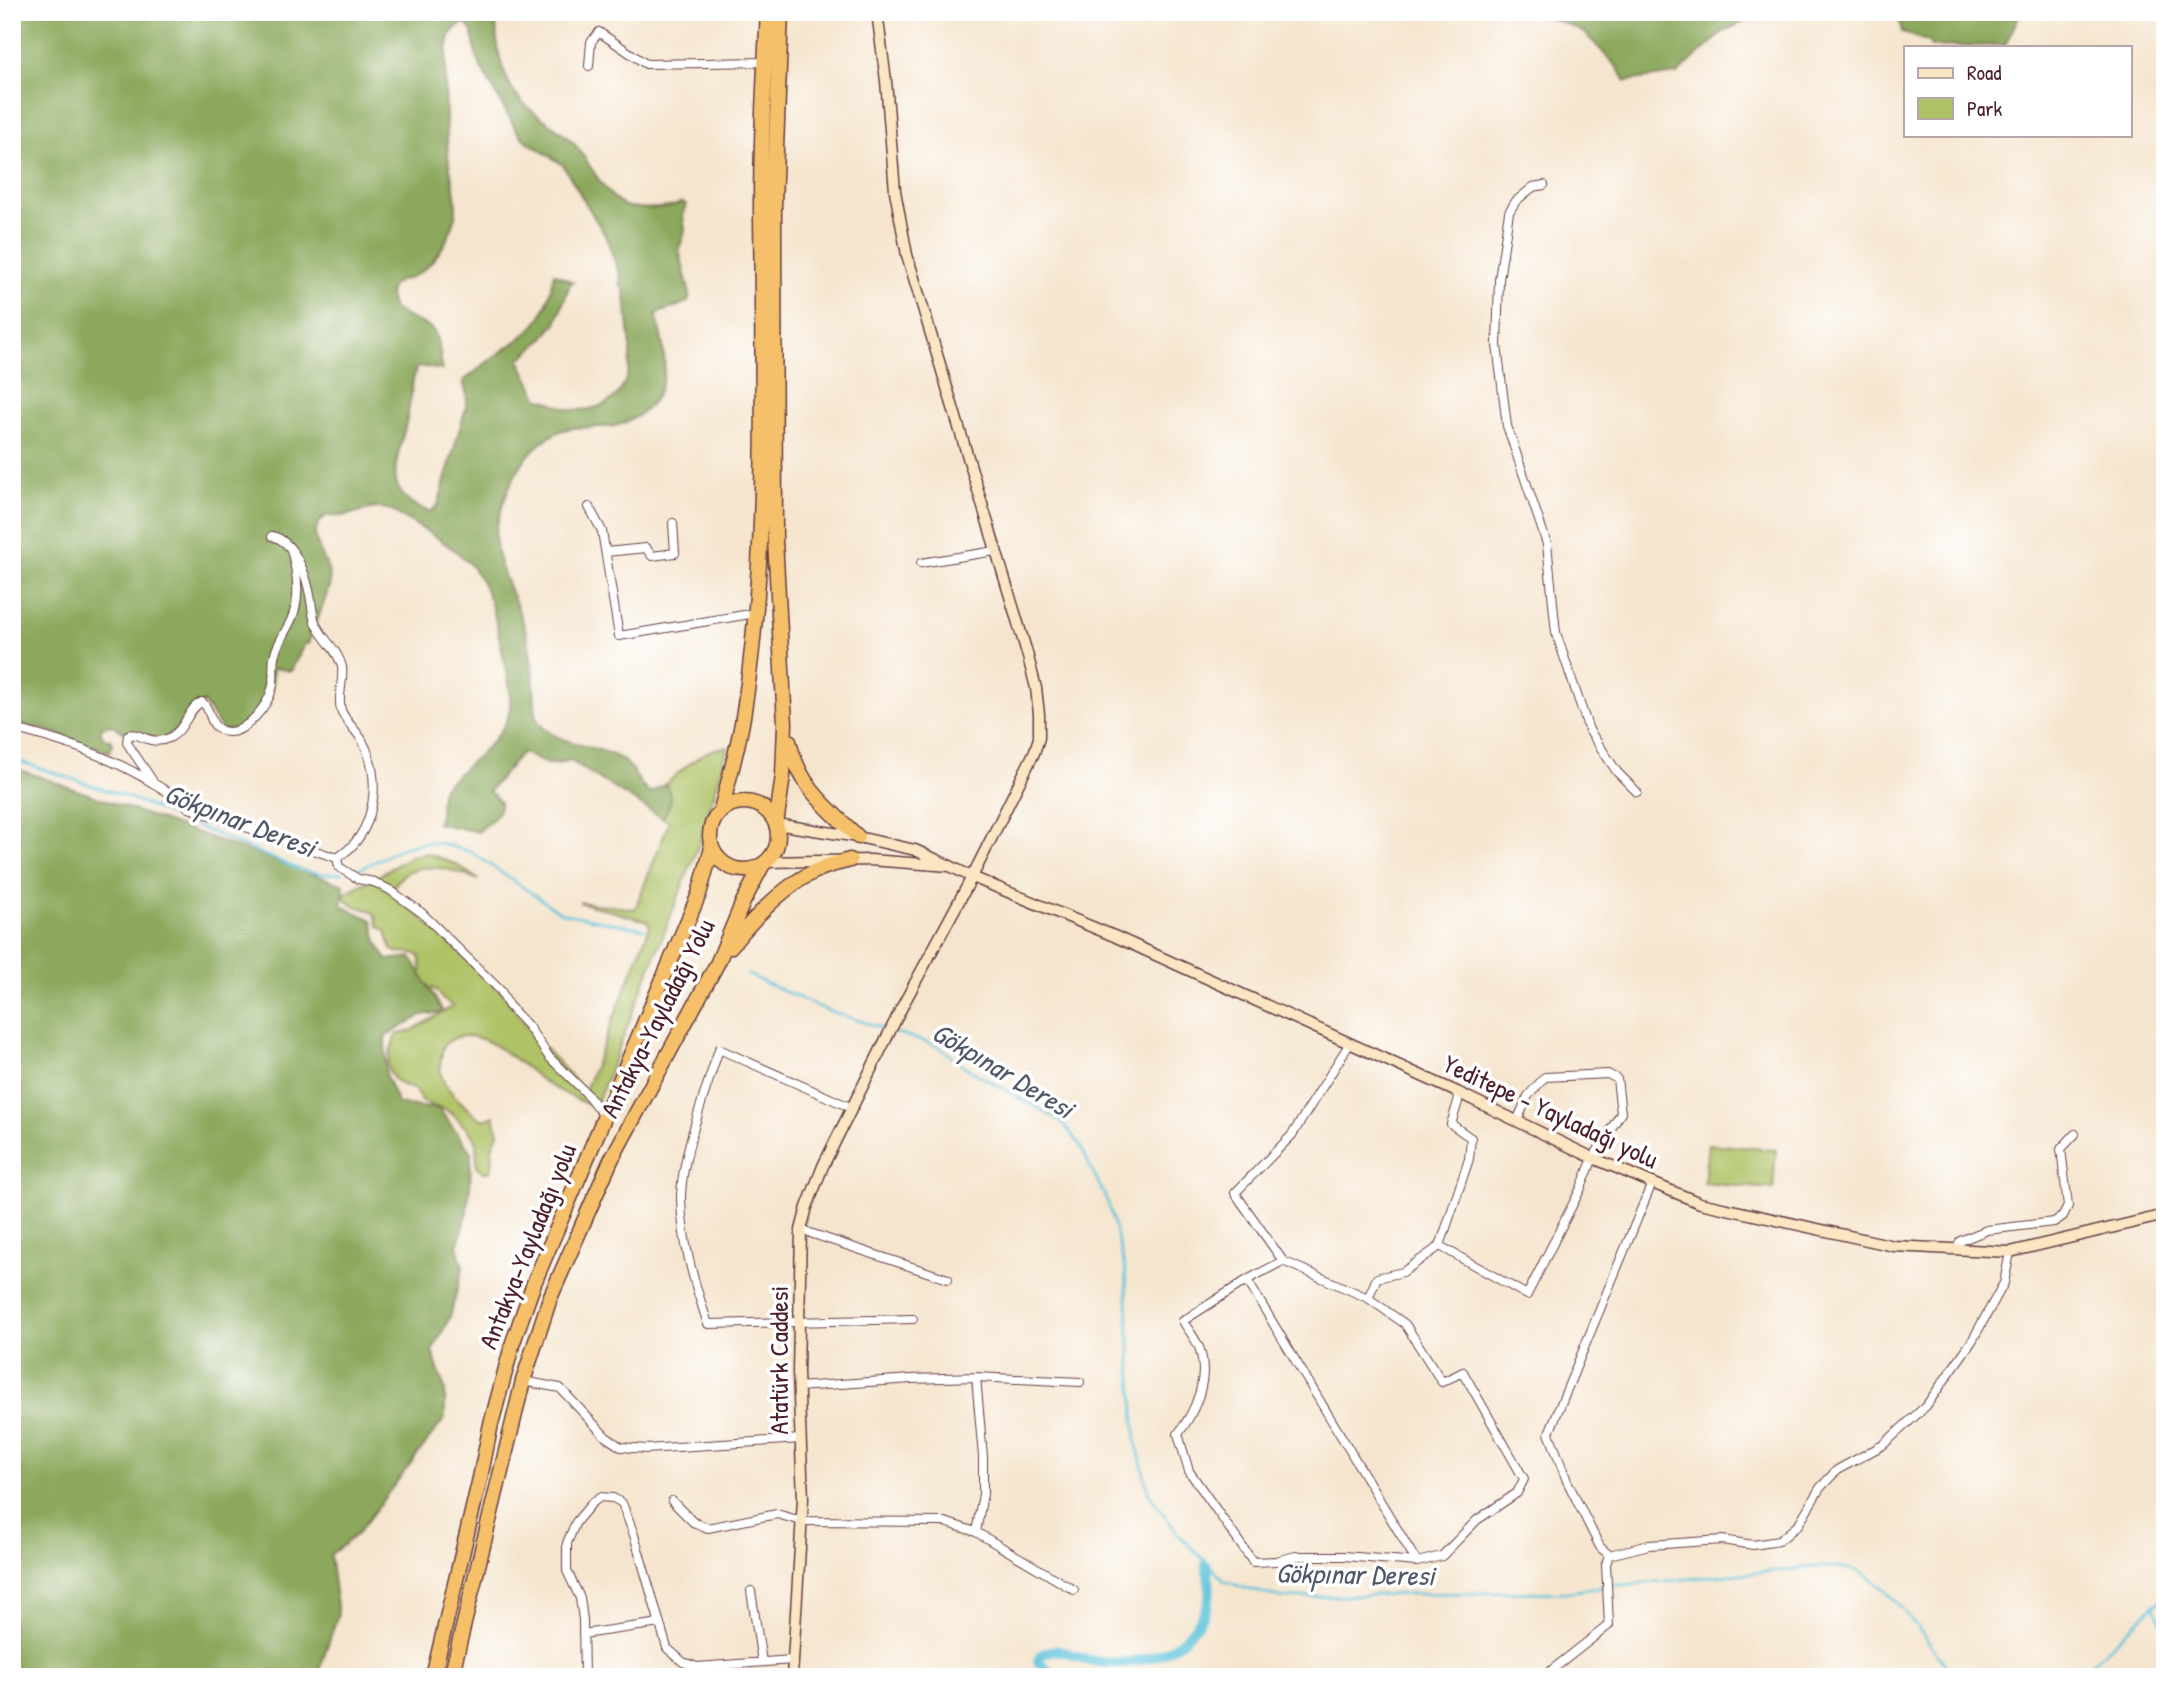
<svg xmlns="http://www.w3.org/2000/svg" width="2177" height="1689" font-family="'Patrick Hand',sans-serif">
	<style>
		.green { fill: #afc266; stroke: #7c7048; stroke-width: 2 }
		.forest { fill: #8ba85b; stroke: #6a6443; stroke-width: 2; fill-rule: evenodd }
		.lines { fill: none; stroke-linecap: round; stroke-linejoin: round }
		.stream { stroke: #5cc2d9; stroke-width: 2.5 }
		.canal { stroke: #5cc2d9; stroke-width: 10 }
		.street-casing { stroke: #643d43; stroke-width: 10 }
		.secondary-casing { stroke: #643d43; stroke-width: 13 }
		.highway-casing { stroke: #643d43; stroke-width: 17 }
		.street { stroke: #fff; stroke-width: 8 }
		.secondary { stroke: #fbe6c4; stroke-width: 10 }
		.highway { stroke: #f6c06b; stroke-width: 14 }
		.labels { text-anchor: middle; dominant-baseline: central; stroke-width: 7; stroke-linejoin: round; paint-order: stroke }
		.street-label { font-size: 26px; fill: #4a1f2b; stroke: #fff }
		.water-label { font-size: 28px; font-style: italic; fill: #505868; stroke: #fff }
	</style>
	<rect width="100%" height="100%" fill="#fff"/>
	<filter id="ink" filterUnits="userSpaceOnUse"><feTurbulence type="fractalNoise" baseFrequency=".0143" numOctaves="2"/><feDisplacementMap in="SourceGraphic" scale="14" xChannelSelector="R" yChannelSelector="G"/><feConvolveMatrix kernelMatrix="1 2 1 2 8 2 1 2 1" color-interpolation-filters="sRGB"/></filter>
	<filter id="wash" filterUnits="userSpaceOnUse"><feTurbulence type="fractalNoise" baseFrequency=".00686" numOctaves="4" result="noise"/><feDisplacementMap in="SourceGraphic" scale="28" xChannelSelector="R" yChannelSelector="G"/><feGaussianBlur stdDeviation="1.57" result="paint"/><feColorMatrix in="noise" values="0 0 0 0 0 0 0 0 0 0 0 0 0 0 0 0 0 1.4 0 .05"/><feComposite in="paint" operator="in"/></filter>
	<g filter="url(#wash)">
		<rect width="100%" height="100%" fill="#f5e5ce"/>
		<path class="green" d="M728 747 701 839 595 1108C579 1100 562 1093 547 1084 523 1068 474 1015 444 1045 435 1074 442 1085 463 1104 470 1111 476 1118 485 1120L494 1116 498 1133 492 1148 493 1161 490 1172H483L477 1166 476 1139C468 1131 461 1121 452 1114 438 1102 425 1112 415 1090 410 1087 404 1086 399 1083 381 1071 390 1051 396 1035L411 1031 453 1006 442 999 438 991 428 987 422 980C420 951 424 953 395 952L391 948 386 931 378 925C376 901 354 915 344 896L346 892 380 875 411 856 427 853 455 864 479 880C457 871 429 861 406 873 400 876 395 885 391 890L501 991 538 1041 585 1091 650 926 647 921 579 902 635 909 669 822 662 818C670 804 674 798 665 784 685 769 701 748 728 747Z
			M1708 1144 1776 1150 1773 1189 1704 1183Z"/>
		<path class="forest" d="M12 12H497C494 47 502 87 531 110 546 122 564 131 577 147 589 163 606 196 623 205 632 210 667 209 676 205 685 202 676 201 686 204L683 215 685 231 679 250 690 295 688 302 656 314C664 347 674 382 646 409 637 417 626 424 614 426 595 429 573 424 556 433 528 447 512 476 503 504 501 512 497 522 496 530 492 562 518 601 526 632 533 659 534 689 536 717 547 745 599 744 623 760 634 768 637 782 647 791L652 792 665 784C674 797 671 805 662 818L569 760C550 770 538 760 522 752L489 791 500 802C501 815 487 824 478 832L437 823C444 813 437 798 443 787 462 769 496 744 506 722 515 703 508 678 504 659 497 628 493 594 473 568 455 545 416 526 391 510 369 502 350 521 327 515 299 536 330 556 330 581 330 590 312 633 308 644L305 643 291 671 273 668 272 689 244 727 223 731 203 702 188 720 165 740 125 731 123 732 113 725 101 727V734L106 739 111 740 113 744 109 752 49 731 12 722ZM465 23 472 31 476 55 482 69 517 131 525 140 563 165 606 237 621 278 619 284 624 289C629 334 648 407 579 410 563 411 553 400 539 399L519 360 540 342 556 323 570 284 573 282 554 273C546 321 536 328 498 354 486 362 475 373 463 381L467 395 466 407 438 505 430 512C379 494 397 463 406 423 410 407 411 391 414 375L416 369 420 366 442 370C437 312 430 335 393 308 390 302 388 294 391 288 394 280 407 280 414 276 436 264 456 231 456 206 456 188 449 171 448 153 446 132 442 47 452 32 455 27 460 25 465 23Z
			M1530 12H1780L1779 15 1761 13 1723 32 1677 74 1626 81 1617 67 1585 33 1564 23Z
			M1878 12H2021L2005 45 1931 47 1929 42 1902 32 1899 17Z
			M12 767 344 885 342 906 372 920 377 942 387 960 411 957 443 1012 422 1015 385 1037 386 1076 398 1104 439 1109 471 1152 470 1187 466 1217 457 1246 463 1267 450 1317 432 1351 445 1390V1418L357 1534 330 1555 338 1614 317 1677H12Z"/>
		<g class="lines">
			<path class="stream" d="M12 759 133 799 300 870 324 874 343 873
				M349 871 362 868 402 848 421 843H439L471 852 561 913 644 929
				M748 975 826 1010 888 1030
				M894 1032 938 1046 968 1069 1061 1121 1080 1145 1108 1203 1125 1268 1136 1441 1149 1494 1179 1535 1225 1581 1251 1590 1283 1598 1408 1594 1567 1592 1604 1587
				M1611 1586 1814 1567C1828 1567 1844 1566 1857 1571 1890 1584 1933 1648 1954 1677
				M2153 1605 2165 1629
				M2077 1677 2165 1596"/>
			<path class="canal" d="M1055 1677 1038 1661 1040 1656C1056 1644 1068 1654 1085 1659 1122 1669 1169 1660 1193 1629 1211 1607 1213 1593 1206 1565"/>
		</g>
	</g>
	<g filter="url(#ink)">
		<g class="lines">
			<defs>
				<path id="street" d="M589 66 591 42 599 32 646 64 765 62
					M1544 185 1533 187 1516 201 1509 212 1499 280 1497 345 1507 426 1547 544 1556 633 1589 730 1617 772 1637 792
					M589 507 602 531 619 636 756 613
					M272 536C294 541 306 574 310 595 312 604 312 613 315 622 321 638 338 649 342 667 344 681 337 696 341 710 345 721 356 730 362 740 383 780 376 834 337 858
					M606 552 646 548 652 556 675 553 673 523
					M921 563 995 551
					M12 728C66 742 110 756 158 786 169 793 180 798 189 808L337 858 339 867 358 879 374 882 390 890 422 913 501 991 508 1005 528 1026 549 1057 585 1092 604 1116
					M152 780 127 743 128 735C140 731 150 747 169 738 186 730 188 707 202 702 213 709 207 730 228 732 246 733 268 705 272 689 275 679 272 668 274 657 277 643 286 632 292 618 301 597 297 571 291 550
					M852 1108 719 1049C706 1090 681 1157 681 1199 682 1243 694 1282 708 1324L913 1319
					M801 1230 948 1279
					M1440 1246 1469 1159 1471 1138 1451 1124 1458 1102 1457 1092
					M1956 1249 1960 1241 1987 1230 2054 1222 2063 1216 2068 1206 2061 1149 2075 1134
					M1283 1261 1235 1193 1292 1135 1350 1043
					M1247 1280 1417 1562
					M1368 1298 1283 1261 1247 1280 1183 1321C1188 1330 1197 1340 1200 1350 1209 1379 1196 1411 1178 1434L1189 1471 1253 1562 1276 1561 1296 1556H1344L1417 1562 1442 1556 1477 1520 1517 1493 1524 1479 1463 1372 1442 1382 1405 1324 1368 1298 1377 1278 1403 1272 1440 1246 1527 1295 1581 1188 1593 1158 1621 1113 1617 1079 1608 1074 1545 1077 1528 1096 1517 1121
					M523 1381 560 1388 606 1437 621 1447 646 1449 801 1439
					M798 1387 911 1379 976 1377 1080 1382
					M672 1501 693 1522 708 1528 777 1514 801 1521 945 1522 976 1532 1074 1590
					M976 1532 983 1494V1457L976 1377
					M1609 1555 1600 1547 1567 1481 1549 1433 1652 1183
					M751 1591 762 1662
					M583 1634 660 1623
					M584 1677 583 1620 580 1598 567 1571V1543L576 1522 592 1503 600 1497 613 1498 622 1503 634 1535 667 1648 683 1662 697 1667 793 1660
					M1543 1677 1609 1625 1606 1564 1609 1555 1649 1545 1722 1540 1753 1545 1779 1541 1798 1525 1820 1488 1837 1470 1883 1445 1926 1406 1972 1341 2004 1283 2010 1252"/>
				<path id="secondary" d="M765 862 870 860 950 866 915 850 858 837 776 824
					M950 866 972 877 1114 936 1457 1092 1593 1158 1700 1203 1894 1246 2010 1252 2165 1215
					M792 1677 803 1499 798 1372 801 1230 807 1207 823 1166 903 1005 972 877 1034 753 1039 738V714L1036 688 1027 653 907 255 895 191 886 81 877 12"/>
				<path id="highway" d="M789 741C799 787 826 806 858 837
					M710 836a34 34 0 1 1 68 0a34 34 0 1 1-68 0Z
					M721 810C729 779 738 748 743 717 770 549 762 378 761 208 761 143 764 78 768 12
					M776 824 783 776 785 724 775 540 774 205 781 12
					M730 947C752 920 785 884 818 870 828 865 840 863 850 860
					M433 1677 480 1478 491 1424 513 1342 534 1283 699 894 712 848
					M451 1677 523 1381 550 1298 611 1160 718 962 743 902 763 864"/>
			</defs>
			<use href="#street" class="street-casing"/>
			<use href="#secondary" class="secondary-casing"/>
			<use href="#highway" class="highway-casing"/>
			<use href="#street" class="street"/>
			<use href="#secondary" class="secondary"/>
			<use href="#highway" class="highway"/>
		</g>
	</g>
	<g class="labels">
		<g class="street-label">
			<text transform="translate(657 1018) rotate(-63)">Antakya-Yayladağı Yolu</text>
			<text transform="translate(1551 1111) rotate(25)">Yeditepe - Yayladağı yolu</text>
			<text transform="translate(527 1246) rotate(-68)">Antakya-Yayladağı yolu</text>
			<text transform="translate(778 1360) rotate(-90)">Atatürk Caddesi</text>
		</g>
		<g class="water-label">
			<text transform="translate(240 820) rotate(21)">Gökpınar Deresi</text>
			<text transform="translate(1003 1070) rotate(31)">Gökpınar Deresi</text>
			<text transform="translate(1355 1574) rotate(1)">Gökpınar Deresi</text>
		</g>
	</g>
	<rect width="2177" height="1689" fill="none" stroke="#fff" stroke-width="42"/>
	<rect x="1904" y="46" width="228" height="91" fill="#ffffff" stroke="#b7a5aa" stroke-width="2"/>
	<rect x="1918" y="68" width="35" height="10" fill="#fbe6c4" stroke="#b7a5aa" stroke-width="2"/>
	<text x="1967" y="80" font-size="21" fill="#4a1f2b">Road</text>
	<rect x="1918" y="98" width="35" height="21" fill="#afc266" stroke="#b7a5aa" stroke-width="2"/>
	<text x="1967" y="116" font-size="21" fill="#4a1f2b">Park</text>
</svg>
